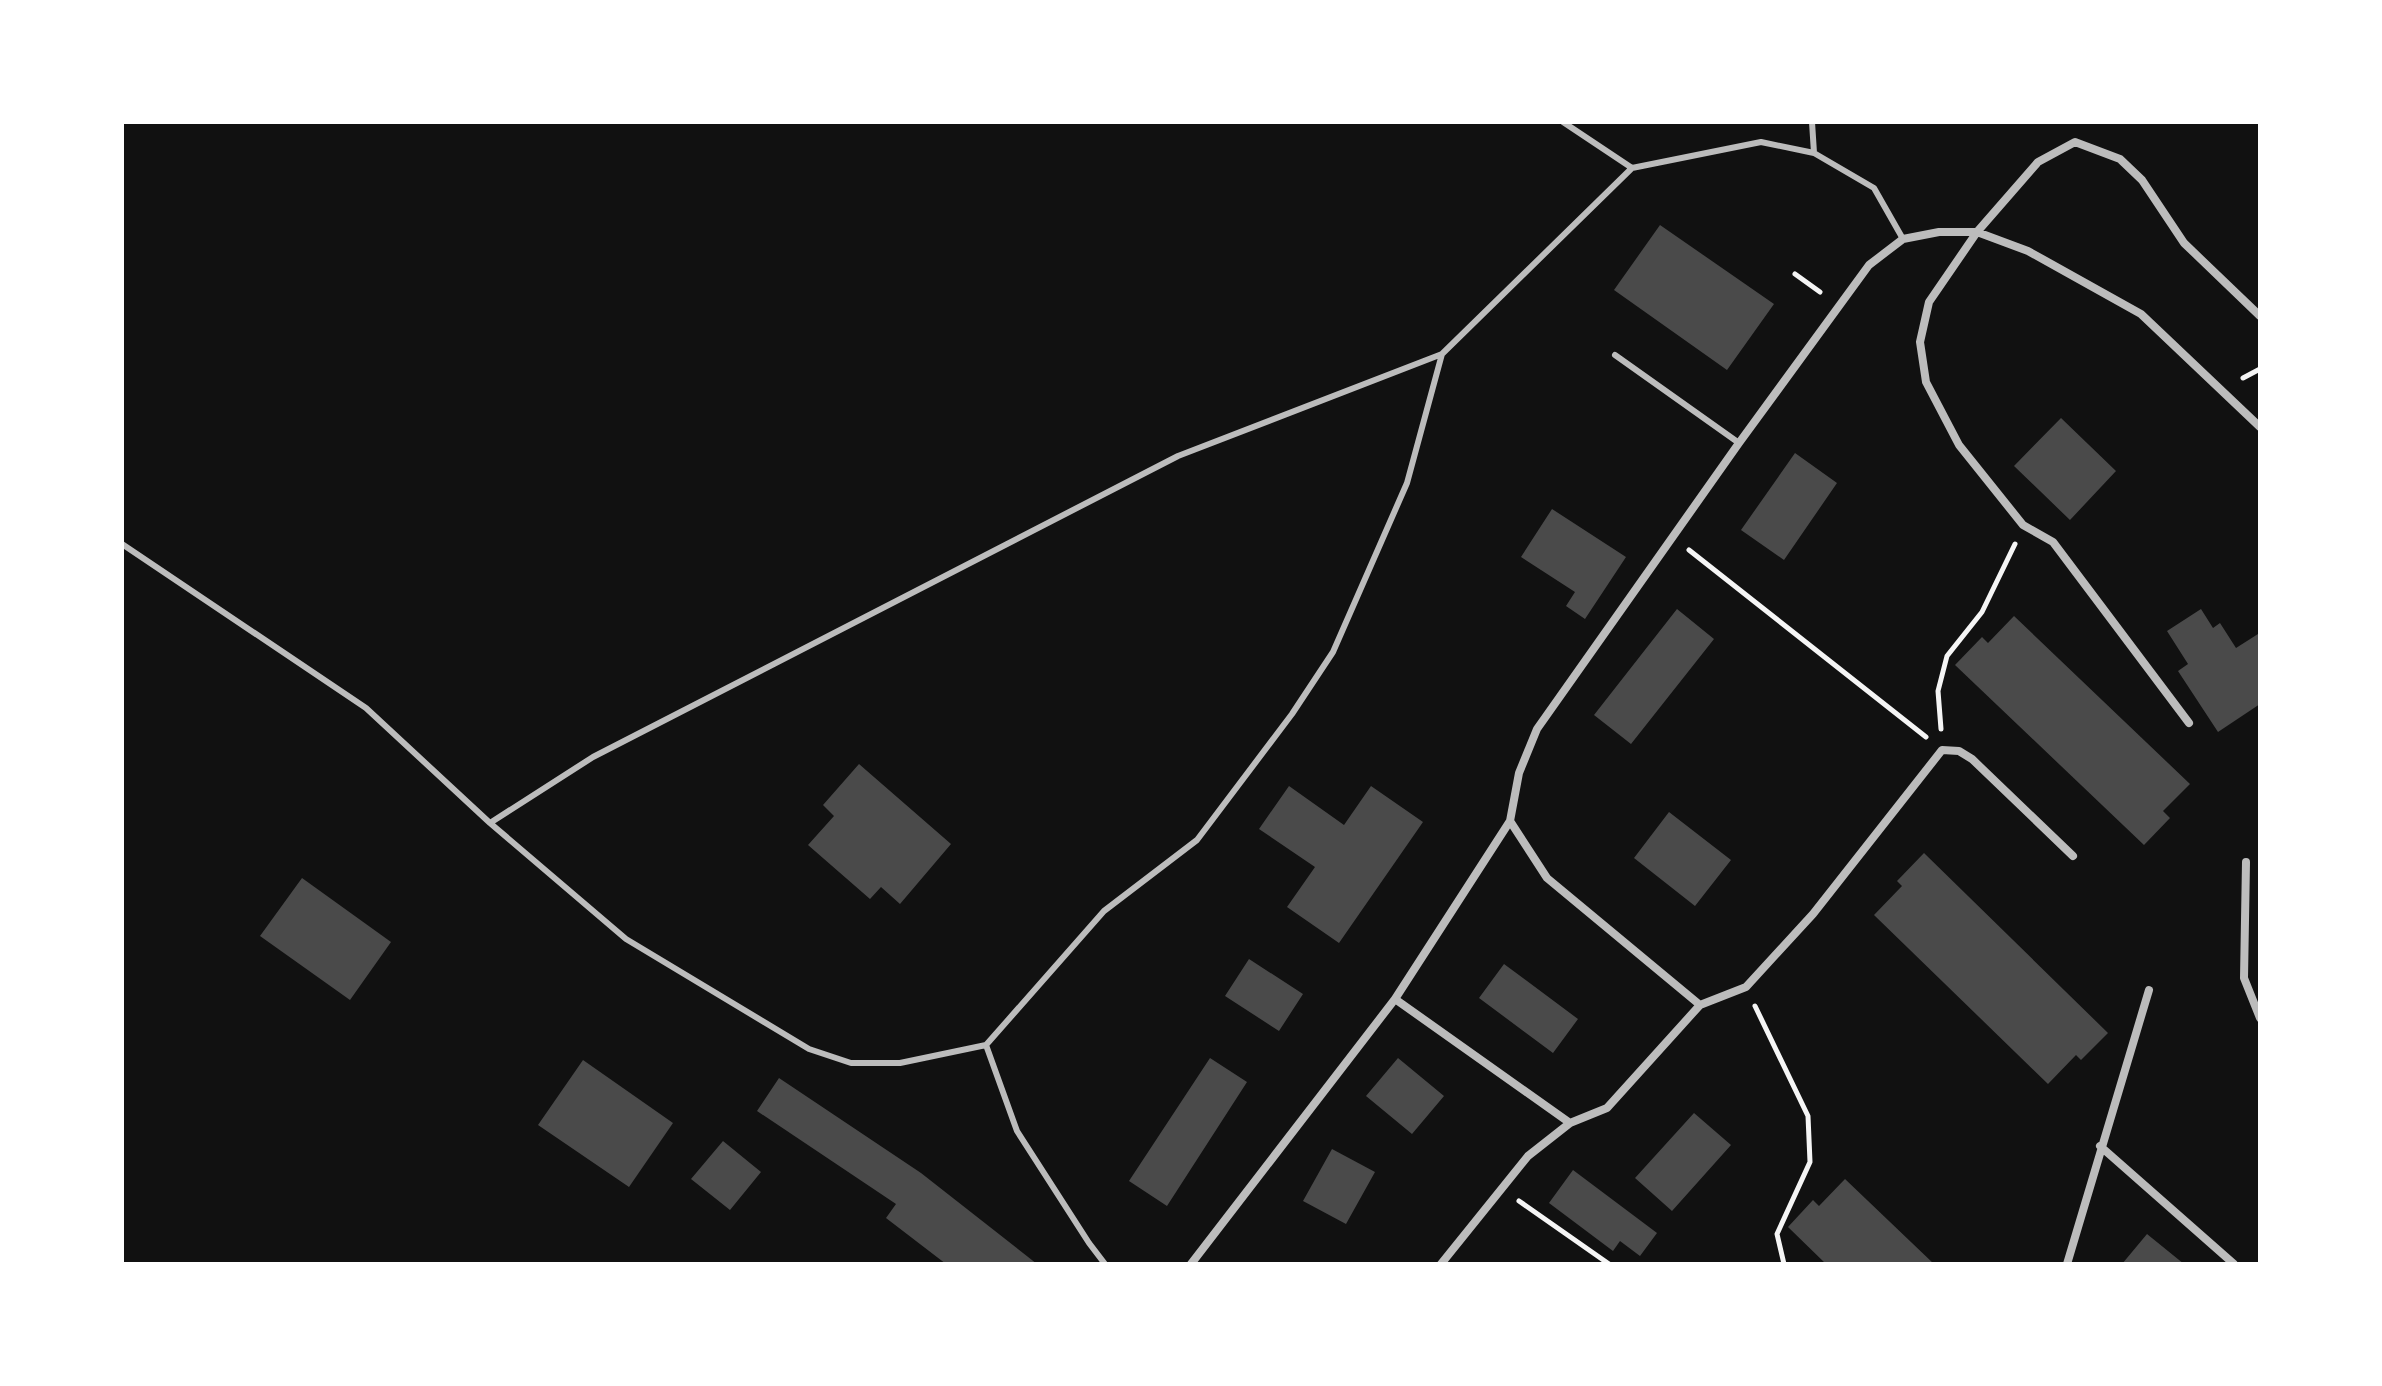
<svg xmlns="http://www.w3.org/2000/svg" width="2382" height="1386" font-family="'Work Sans',sans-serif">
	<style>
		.building { fill: #4a4a4a }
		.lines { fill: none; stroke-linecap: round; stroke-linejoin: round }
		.path { stroke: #f5f5f5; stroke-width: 5 }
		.service { stroke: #bcbcbc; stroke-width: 6 }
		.minor { stroke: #bcbcbc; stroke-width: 8 }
	</style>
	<rect width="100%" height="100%" fill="#111"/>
	<path class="building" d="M1660 225 1774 304 1727 370 1614 290Z
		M2061 418 2116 471 2070 520 2014 466Z
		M1795 453 1837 483 1784 560 1741 530Z
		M1552 509 1626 557 1585 619 1566 606 1575 592 1521 557Z
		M1677 609 1714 639 1631 744 1594 715Z
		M2201 609 2213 628 2220 623 2236 648 2258 634 2260 637V704L2218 732 2178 671 2188 664 2167 631Z
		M2014 616 2190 784 2163 811 2170 818 2144 845 1955 665 1982 637 1988 643Z
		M859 764 951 844 900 904 881 887 870 899 808 845 834 816 823 805Z
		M1289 786 1344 825 1371 786 1423 822 1339 943 1287 907 1315 867 1259 829Z
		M1669 812 1731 860 1695 906 1634 858Z
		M1924 853 2108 1033 2081 1060 2076 1055 2048 1084 1874 915 1902 886 1897 881Z
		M302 878 391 942 350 1000 260 936Z
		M1249 959 1303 994 1279 1031 1225 996Z
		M1504 964 1578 1019 1553 1053 1479 998Z
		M1210 1058 1247 1082 1167 1206 1129 1181Z
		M1398 1058 1444 1096 1412 1134 1366 1096Z
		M583 1060 673 1123 629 1187 538 1125Z
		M779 1078 921 1173 1037 1264H946L886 1218 896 1204 757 1111Z
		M1694 1113 1731 1145 1672 1211 1635 1178Z
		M723 1141 761 1172 730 1210 691 1179Z
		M1332 1149 1375 1172 1346 1224 1303 1201Z
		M1573 1170 1657 1233 1640 1256 1620 1241 1613 1251 1549 1203Z
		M1845 1179 1934 1264H1826L1788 1227 1813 1200 1819 1206Z
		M2147 1234 2184 1264H2122Z"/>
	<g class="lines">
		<path class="path" d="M1795 274 1820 292
			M2243 378 2260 369
			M1689 550 1926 737
			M1941 729 1938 691 1947 656 1982 612 2015 544
			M1755 1006 1808 1116 1810 1162 1777 1234 1784 1264
			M1519 1201 1609 1264"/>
		<path class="service" d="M1563 122 1632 168 1761 142 1814 153 1874 188 1903 239
			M1812 122 1814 153
			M1615 355 1739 443
			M122 544 366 708 490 823 626 939 809 1049 851 1063H900L986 1045 1104 911 1197 840 1292 714 1333 652 1407 483 1442 354
			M490 823 593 757 1178 456 1442 354 1632 168
			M986 1045 1017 1131 1089 1243 1105 1264"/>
		<path class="minor" d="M2189 723 2053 542 2023 525 1959 445 1926 382 1920 342 1929 302 1977 232 2038 162 2075 142 2120 159 2142 180 2184 243 2260 316
			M1510 821 1547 878 1700 1005
			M2246 862 2244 978 2260 1018
			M1395 999 1570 1123
			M2100 1146 2234 1264
			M1191 1264 1395 999 1510 821 1519 773 1537 729 1739 443 1869 265 1903 239 1939 232H1977L2028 251 2141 314 2260 427
			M1441 1264 1528 1156 1570 1123 1607 1108 1700 1005 1746 987 1813 914 1942 750 1959 751 1972 759 2073 856
			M2067 1264 2149 990"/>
	</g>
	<rect width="2382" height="1386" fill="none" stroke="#ffffff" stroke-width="248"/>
</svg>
